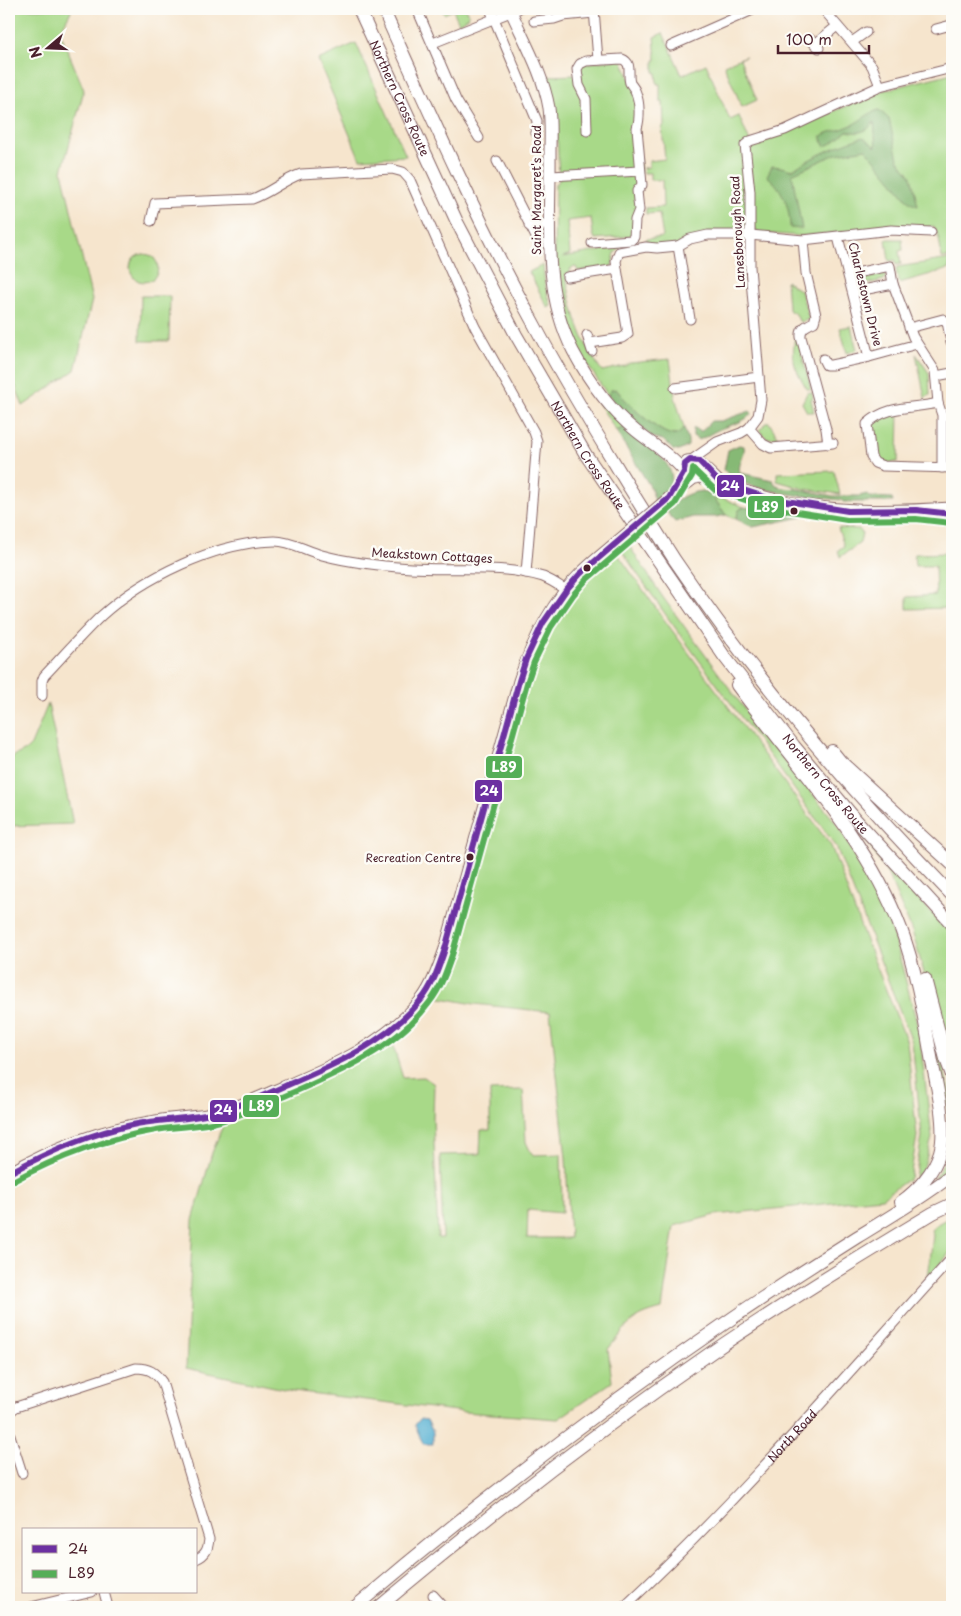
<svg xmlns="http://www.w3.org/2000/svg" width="961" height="1616" font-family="'Playpen Sans',sans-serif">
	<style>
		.green { fill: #a8d988; stroke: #797c5a }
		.forest { fill: #86b974; stroke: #686c50 }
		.water { fill: #52afd1; stroke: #4e677e }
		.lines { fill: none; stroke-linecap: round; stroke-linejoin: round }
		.minor-casing { stroke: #866464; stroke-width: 11 }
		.major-casing { stroke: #866464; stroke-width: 13 }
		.highway-casing { stroke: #866464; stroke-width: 14 }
		.minor { stroke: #fff; stroke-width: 9 }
		.major { stroke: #fff; stroke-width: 11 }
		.highway { stroke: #fff; stroke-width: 12 }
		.major-bridge-casing { stroke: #866464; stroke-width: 13; stroke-linecap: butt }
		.major-bridge { stroke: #fff; stroke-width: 11 }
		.bus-1-casing { stroke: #fdfcf7; stroke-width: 10 }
		.bus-2-casing { stroke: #fdfcf7; stroke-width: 10 }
		.bus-1 { stroke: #6c30a1; stroke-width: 6 }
		.bus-2 { stroke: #55ae57; stroke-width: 6 }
		.bus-dot { fill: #4a1f2b; stroke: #fdfcf7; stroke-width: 2 }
		.labels { text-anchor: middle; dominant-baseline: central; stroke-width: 5; stroke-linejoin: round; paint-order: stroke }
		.bus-label { font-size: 11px; fill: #4a1f2b; stroke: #fdfcf7; text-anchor: end }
		.street-label { font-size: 12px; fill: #4a1f2b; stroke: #fdfcf7 }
		.line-badge { stroke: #fdfcf7; stroke-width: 2 }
		.badge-label { font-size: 14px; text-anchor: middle; font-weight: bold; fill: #fff }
	</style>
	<rect width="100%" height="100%" fill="#fdfcf7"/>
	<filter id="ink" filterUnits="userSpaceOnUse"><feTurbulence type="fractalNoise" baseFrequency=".02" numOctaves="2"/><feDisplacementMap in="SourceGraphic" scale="10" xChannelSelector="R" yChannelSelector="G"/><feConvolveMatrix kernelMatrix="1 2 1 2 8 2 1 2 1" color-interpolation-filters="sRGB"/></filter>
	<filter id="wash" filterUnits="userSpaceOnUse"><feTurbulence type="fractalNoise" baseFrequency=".0096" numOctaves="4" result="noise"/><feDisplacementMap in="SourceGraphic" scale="20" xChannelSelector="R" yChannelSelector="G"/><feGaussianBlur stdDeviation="1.12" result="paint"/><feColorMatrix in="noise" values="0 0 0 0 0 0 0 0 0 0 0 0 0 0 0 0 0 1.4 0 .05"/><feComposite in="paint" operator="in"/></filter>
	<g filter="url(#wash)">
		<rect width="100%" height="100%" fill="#f6e5cd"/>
		<path class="green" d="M9 9H72L60 32 84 90 62 171 92 300 75 370 23 406 9 368Z
			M442 9H466L469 17 459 23 453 10 444 14Z
			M663 33 682 75 706 64 730 120 739 116 750 142 745 145 750 235H708L678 246 647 247 646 239 663 237 659 213 646 214V208L663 207 662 180H650V173H644L643 168 649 167V161L665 159 662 127 664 126 663 102H660V84H657L656 72H654V60H656L654 37Z
			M356 43 406 156 360 159 318 60Z
			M746 56 740 59 757 100 742 107 724 65Z
			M622 59 636 94 641 185 633 236 595 239 593 234 591 218 567 221 570 254 563 257 621 247 615 253 612 266 578 271 576 267 571 268 569 273 566 274C571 309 581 342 602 371L624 366 630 363 670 359 675 397 684 428C681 431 679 435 675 435 660 436 625 401 616 389L609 397 581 355 564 318 554 261 555 184 559 181 557 129 553 103 546 76 578 75 580 64Z
			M952 73V252L950 257 942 258 939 239 934 226 922 228 897 227 801 236 759 233 755 229 752 183 748 148 750 144 786 132 881 91Z
			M886 239H902L903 250 899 251 901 264 896 265 895 260 889 261Z
			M130 268a14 14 0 1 1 28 0a14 14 0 1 1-28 0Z
			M950 259 949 269 899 283 896 270 897 267Z
			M543 265 545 284 551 306 548 308 529 272Z
			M882 272 885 274 886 277 884 280 857 286 855 284 852 276H857L858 280 882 275Z
			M786 281 801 291 809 319 802 322 799 321 796 314 790 311 788 307Z
			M141 296H170L169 341H140Z
			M851 326 857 350 847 353 840 328Z
			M795 336H797L811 389H807C794 366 791 363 795 336Z
			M916 354 929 373 930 395 925 398Z
			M592 392 605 407 626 427 616 431Z
			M812 392 813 398 811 399 814 412H807L802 403 807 393Z
			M899 411 898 462 884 463 876 459 874 454 879 453 876 430 871 431 873 422Z
			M768 421 778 437 767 438 759 430Z
			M834 471 840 494 805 489 777 481V473Z
			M710 493 744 507 739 510 736 519 726 515Z
			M838 528 859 529 862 533 860 543 840 557 838 550 844 546Z
			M628 544 662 596 752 719 837 824 858 859 885 910 898 951 919 1031 932 1138 923 1170 915 1178 922 1136 912 1042 836 846 668 618 621 550Z
			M615 550 663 618 831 846 863 933 907 1042 917 1136 910 1178 882 1198 715 1215 674 1226 662 1309C630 1317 628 1325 608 1349L612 1382 558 1419 464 1412 293 1391 186 1368 193 1220 212 1153 225 1120 282 1092 389 1033 403 1078 424 1077 434 1084 433 1119 438 1238H443L440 1155 480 1154 481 1130H490V1091L523 1090 526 1142 532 1155 561 1154 562 1213 528 1210 527 1238H570L566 1158 550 1012 474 1004 436 997 466 914 493 781 538 641 559 607 595 568Z
			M952 553V608L907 609V597L936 595 935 566H915L914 554Z
			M48 704 73 824 9 826V794L13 779 11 763 12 757 26 750 31 745Z
			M864 836 913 894 952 933V1070L912 931 888 875Z
			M933 1030 949 1089 952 1094V1164L933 1180 947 1158 949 1119Z
			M952 1216V1250L928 1278 933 1235 931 1230 939 1223Z"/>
		<path class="forest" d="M879 110 889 119 898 159 911 176 918 206 910 203 866 149 836 154 792 174 802 229 790 228C790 208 783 188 767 176L772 166 781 167 792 170C814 156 838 145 863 137L876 147 874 122C867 132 859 134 847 131L831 144 824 146 821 136C829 131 838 131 847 127 859 123 867 113 879 110Z
			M616 389C625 401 660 436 675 435 679 435 681 431 684 428L688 440V446L679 451 673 450 663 440 652 437 636 424 609 397 608 394 611 390Z
			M750 411 752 413C744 423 732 424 720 429 713 432 706 437 699 440L693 436V429L695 428 698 431H702L711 421H721Z
			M626 427C647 444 698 476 655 501L651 488 616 431Z
			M739 445 744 446C746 456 737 463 740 473L773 480 775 484 783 488 797 489 833 496H859L867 494 870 497 892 498 893 502H843L841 500C812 497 742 492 724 470L728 450Z
			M703 491 710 493 726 515 716 517H693L675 522 670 517 666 509C678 499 687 492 703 491Z
			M744 507 777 512 800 513 802 517 753 527 736 519 739 510Z"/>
		<path class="water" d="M420 1419 427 1420 433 1432V1444H423L415 1425Z"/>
	</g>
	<g filter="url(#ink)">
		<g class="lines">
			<defs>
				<g id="minor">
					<path d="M417 9 456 100 479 138"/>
					<path d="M490 9 537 121 536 133"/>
					<path d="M594 9 598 60"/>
					<path d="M823 9 872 66 880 86"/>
					<path d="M534 21 554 19 563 16 594 13"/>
					<path d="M936 29 951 25 952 29"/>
					<path d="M810 39 819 48"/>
					<path d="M852 42 866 32"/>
					<path d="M433 43 518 9"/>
					<path d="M815 44 837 26"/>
					<path d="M671 46 755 9"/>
					<path d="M587 131 586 99 579 85 577 69 580 64 586 61 622 59C633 63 627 74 630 83 632 86 635 89 636 93 640 103 640 119 637 128L642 185 637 191 639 210 635 220 634 237 631 240 592 243"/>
					<path d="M497 161 539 243"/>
					<path d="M551 176 640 171"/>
					<path d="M151 221 155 203 252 199C270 193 283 180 301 174L392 169 403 172 410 180 475 327 534 432 537 441 526 573"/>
					<path d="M529 226 549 225"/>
					<path d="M838 237 869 357"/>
					<path d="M803 240 806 273 816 315 814 322C807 325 800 328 801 337L826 429 828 444"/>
					<path d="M856 273 890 266 893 284"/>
					<path d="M567 277 617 269"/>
					<path d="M853 292 893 284 913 337 935 371 938 403 942 415V468"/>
					<path d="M690 319 678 246 690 239 708 235H750L803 240 891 230 931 232"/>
					<path d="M909 328 943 319 947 322 951 342"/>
					<path d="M587 335 592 351"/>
					<path d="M590 343 622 338 628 334 617 269 616 261 619 252 646 247 657 248 678 246"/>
					<path d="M823 359 826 365H831L869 357 917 344"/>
					<path d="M936 376 952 373"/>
					<path d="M675 388 759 377"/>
					<path d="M938 403C914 409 887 404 867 424L871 457 875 463 883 466 952 468"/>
					<path d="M749 428 763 444 771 448 833 443"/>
					<path d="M693 459 717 442 741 433 749 428 758 416 761 400 750 267V192L745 145 750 141 785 130 817 115 880 86 952 68"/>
					<path d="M42 696V681L44 676C63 656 81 635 101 616 144 577 216 542 275 541 291 541 306 551 322 555 351 563 381 566 411 568 454 571 501 564 543 577 551 580 558 585 566 590"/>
					<path d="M9 1412 16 1407 136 1368C149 1368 155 1372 162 1382L209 1539C208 1549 206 1555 196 1559"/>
					<path d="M9 1432 22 1473"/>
					<path d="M104 1592 108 1607"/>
					<path d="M433 1595 444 1607"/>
					<path d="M31 1607 92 1592"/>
					<path id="s1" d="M624 1607C741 1498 845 1376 952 1258"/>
				</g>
				<path id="major" d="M510 9C524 41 543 73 549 108 551 123 550 138 550 153 551 220 541 289 573 351 589 381 610 410 636 431 652 444 670 454 683 470
					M702 466V472L696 478 688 477C683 472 682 467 687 461L696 460 717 480
					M699 477C722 483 745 492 769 498 831 513 888 512 952 508
					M669 498 694 478
					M9 1173C53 1148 100 1130 150 1122 169 1118 188 1118 207 1115 233 1110 257 1098 281 1088 332 1066 385 1044 421 1000 432 986 439 966 445 949L519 681C532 642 550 604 580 574 592 562 605 552 618 541"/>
				<g id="highway">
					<path id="s2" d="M359 9 457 222 516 335 586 455 724 656 794 746 857 821 952 924"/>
					<path d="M383 9C431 116 479 224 535 326 564 381 597 434 629 487 644 511 659 536 674 559 756 680 851 791 952 895"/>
					<path d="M737 685C795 764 866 836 901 929 917 972 924 1017 932 1062 937 1085 947 1129 940 1152 934 1172 918 1190 901 1202"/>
					<path d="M832 751 841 762 952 864"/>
					<path d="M925 979 946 1059 952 1075"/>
					<path d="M355 1607C476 1504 602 1407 734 1317 774 1290 816 1263 857 1237 890 1217 922 1198 952 1175"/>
					<path d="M379 1607C486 1517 597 1431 712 1352 784 1303 858 1258 933 1213L952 1204"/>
				</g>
			</defs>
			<use href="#minor" class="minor-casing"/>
			<use href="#major" class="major-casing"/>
			<use href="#highway" class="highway-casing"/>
			<use href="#minor" class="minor"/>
			<use href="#major" class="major"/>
			<use href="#highway" class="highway"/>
			<defs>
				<path id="major-bridge" d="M618 541 669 498"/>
			</defs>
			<use href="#major-bridge" class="major-bridge-casing"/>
			<use href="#major-bridge" class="major-bridge"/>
			<defs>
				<path id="bus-1" d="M9 1173C48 1152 88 1134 132 1125 160 1119 190 1120 218 1112 241 1106 263 1096 285 1086 334 1065 386 1043 421 1000 433 986 439 966 445 949L519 681 526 659 543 623 566 590 580 574 669 498 684 472 685 464 690 460 699 461 719 482 768 498 848 511 916 510 952 514"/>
				<path id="bus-2" d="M13 1181C59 1156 105 1139 156 1130 177 1126 199 1127 220 1121 243 1115 265 1104 287 1095 338 1073 395 1049 429 1003 441 988 447 970 453 952L527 683 534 662 551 627 573 595 586 580 675 504 692 476 693 469 715 490 766 507 847 520 916 519 951 523"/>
			</defs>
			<use href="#bus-1" class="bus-1-casing"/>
			<use href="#bus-2" class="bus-2-casing"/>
			<use href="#bus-1" class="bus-1"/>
			<use href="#bus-2" class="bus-2"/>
		</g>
	</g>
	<g class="bus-dot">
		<circle cx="794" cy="511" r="4.5"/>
		<circle cx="587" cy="568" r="4.5"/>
		<circle cx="470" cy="857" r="4.5"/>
	</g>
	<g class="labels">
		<g class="bus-label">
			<text x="461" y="857">Recreation Centre</text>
		</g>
		<g class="street-label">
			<text stroke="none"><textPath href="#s2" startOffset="98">Northern Cross Route</textPath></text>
			<text transform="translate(536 190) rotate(-90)">Saint Margaret's Road</text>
			<text transform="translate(737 232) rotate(-93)">Lanesborough Road</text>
			<text transform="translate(866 294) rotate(76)">Charlestown Drive</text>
			<text stroke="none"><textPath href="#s2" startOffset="502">Northern Cross Route</textPath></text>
			<text transform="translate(432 555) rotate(3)">Meakstown Cottages</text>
			<text stroke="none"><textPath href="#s2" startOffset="908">Northern Cross Route</textPath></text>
			<text stroke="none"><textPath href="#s1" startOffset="240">North Road</textPath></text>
		</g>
	</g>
	<g class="line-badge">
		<rect x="716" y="474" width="29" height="24" rx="5" fill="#6c30a1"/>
		<rect x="747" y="495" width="38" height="24" rx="5" fill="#55ae57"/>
		<rect x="485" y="755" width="38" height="24" rx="5" fill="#55ae57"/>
		<rect x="474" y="779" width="29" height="24" rx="5" fill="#6c30a1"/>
		<rect x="242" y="1094" width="38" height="24" rx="5" fill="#55ae57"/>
		<rect x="209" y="1099" width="29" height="24" rx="5" fill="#6c30a1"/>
	</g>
	<g class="badge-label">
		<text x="730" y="491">24</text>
		<text x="766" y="512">L89</text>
		<text x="504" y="772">L89</text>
		<text x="489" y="796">24</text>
		<text x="261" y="1111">L89</text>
		<text x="223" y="1115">24</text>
	</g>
	<rect width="961" height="1616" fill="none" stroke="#fdfcf7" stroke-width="30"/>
	<rect x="22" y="1528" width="175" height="65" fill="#fdfcf7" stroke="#b5a4a5"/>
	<rect x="32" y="1545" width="25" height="8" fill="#6c30a1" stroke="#b5a4a5"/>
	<text x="68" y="1554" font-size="15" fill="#4a1f2b">24</text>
	<rect x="32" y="1570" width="25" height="8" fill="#55ae57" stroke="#b5a4a5"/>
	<text x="68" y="1578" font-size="15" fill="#4a1f2b">L89</text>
	<g transform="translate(48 48) rotate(251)" stroke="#fdfcf7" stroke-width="4" paint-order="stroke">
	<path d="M0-4L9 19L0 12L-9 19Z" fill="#4a1f2b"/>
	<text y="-8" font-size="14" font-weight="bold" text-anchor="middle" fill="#4a1f2b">N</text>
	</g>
	<path d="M778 45v8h91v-8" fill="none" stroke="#4a1f2b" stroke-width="2.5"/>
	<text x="786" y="45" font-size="15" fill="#4a1f2b" stroke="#fdfcf7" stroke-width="4" paint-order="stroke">100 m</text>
</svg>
